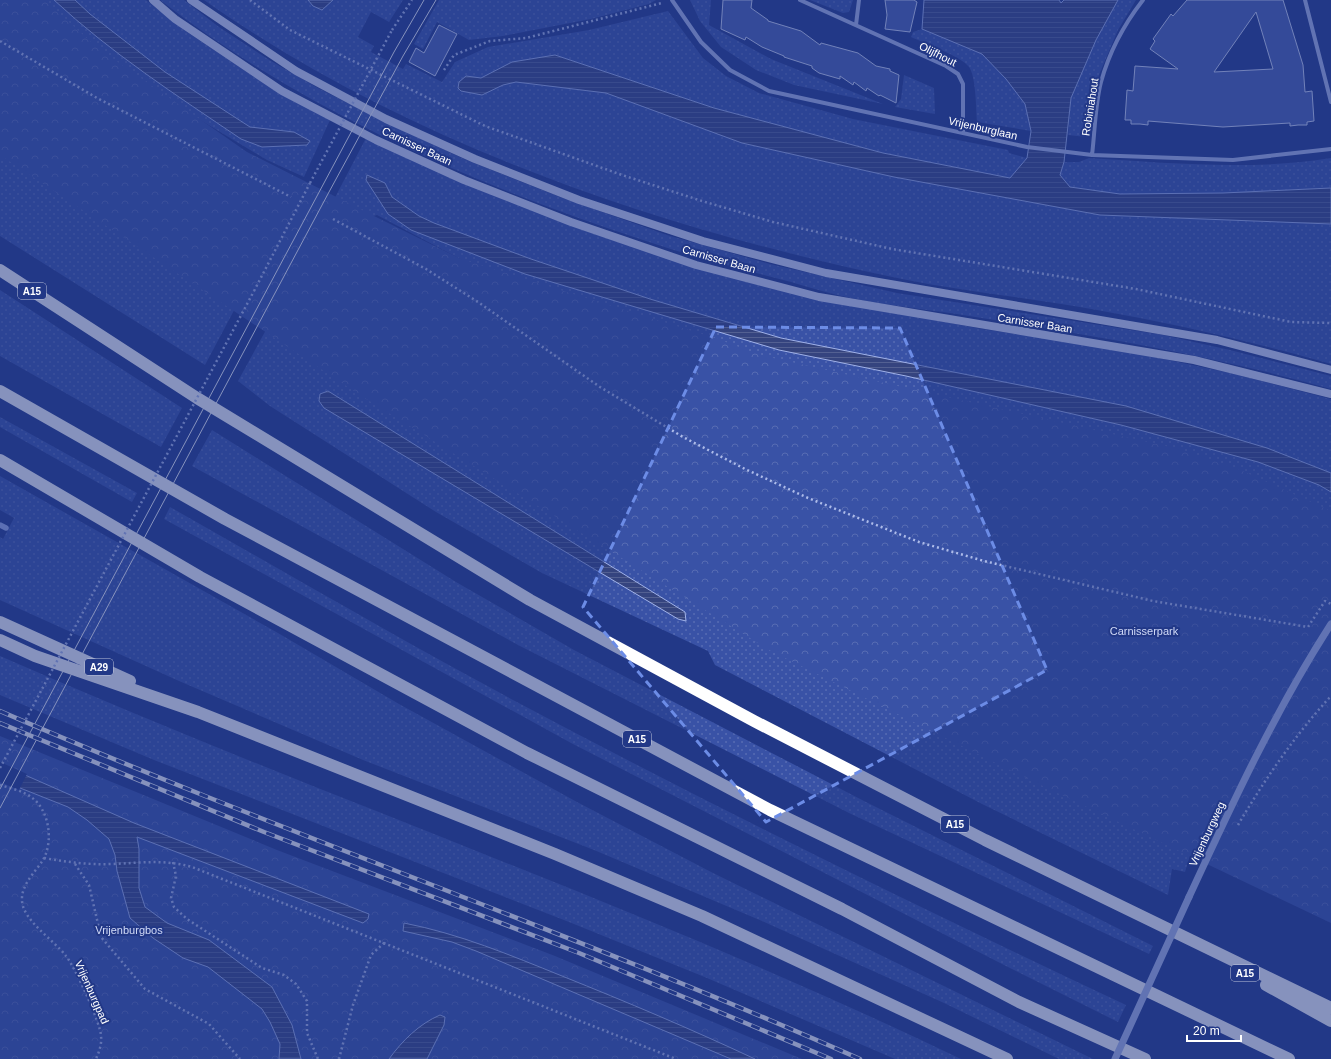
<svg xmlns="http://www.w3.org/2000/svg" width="1331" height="1059" font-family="Arial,sans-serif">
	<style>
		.grass { fill: url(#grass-dots); fill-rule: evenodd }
		.park { fill: url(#park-crowns) }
		.water { fill: url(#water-rules); stroke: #a0b2ea }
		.pier { fill: #223887 }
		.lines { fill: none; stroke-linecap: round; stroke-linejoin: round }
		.stream { stroke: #a0b2ea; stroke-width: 5.5 }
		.building { fill: #4b61af; stroke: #d1daf7; fill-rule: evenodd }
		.path { stroke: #adbbe9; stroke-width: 2.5; stroke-dasharray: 2 3; stroke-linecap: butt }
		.minor { stroke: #adbbe9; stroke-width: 4 }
		.tertiary { stroke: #adbbe9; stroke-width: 7 }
		.secondary { stroke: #d7def8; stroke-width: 8 }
		.motorway { stroke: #fff; stroke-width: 12 }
		.tram { stroke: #fff; stroke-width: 1 }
		.rail-casing { stroke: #fff; stroke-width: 4.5 }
		.rail { stroke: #223887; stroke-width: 3; stroke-dasharray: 9; stroke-linecap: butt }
		.path-bridge { stroke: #adbbe9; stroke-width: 2.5; stroke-dasharray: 2 3; stroke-linecap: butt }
		.tertiary-bridge { stroke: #adbbe9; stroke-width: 7 }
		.marked { fill: none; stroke: #6c8ce6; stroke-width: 3; stroke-dasharray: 8 5; stroke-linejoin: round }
		.labels { text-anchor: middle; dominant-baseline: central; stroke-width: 4; stroke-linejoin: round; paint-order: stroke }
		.shield { fill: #223887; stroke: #bdc3db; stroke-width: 1 }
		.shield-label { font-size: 10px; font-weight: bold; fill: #fff }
		.street-label { font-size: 11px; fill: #fff; stroke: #223887 }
		.park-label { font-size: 11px; fill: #d1daf7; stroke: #223887 }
	</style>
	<defs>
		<pattern id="grass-dots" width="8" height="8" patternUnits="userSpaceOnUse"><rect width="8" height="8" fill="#3952a6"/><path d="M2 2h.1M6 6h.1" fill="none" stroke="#576cb3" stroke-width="1.8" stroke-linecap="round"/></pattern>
		<pattern id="park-crowns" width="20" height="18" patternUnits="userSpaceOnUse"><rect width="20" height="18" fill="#3952a6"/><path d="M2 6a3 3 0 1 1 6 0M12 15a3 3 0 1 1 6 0" fill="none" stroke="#576cb3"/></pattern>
		<pattern id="water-rules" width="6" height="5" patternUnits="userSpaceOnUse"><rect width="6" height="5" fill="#35447f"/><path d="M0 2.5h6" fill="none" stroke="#536092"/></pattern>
	</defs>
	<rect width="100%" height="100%" fill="#223887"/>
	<path class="grass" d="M0 0H54C111 53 176 95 241 139L262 147 307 145 310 141 294 132 250 127 165 72 90 14 75 0H146L187 32 274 90 330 120 304 177 267 160Z
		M160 0H184L219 27 271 61 318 88 393 126 464 159 560 197 667 235 770 264 897 293 1163 335 1230 350 1331 376V389C1218 357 1103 337 988 319 942 311 896 307 851 298 831 294 811 288 791 282 744 270 698 258 652 243 479 187 305 112 160 0Z
		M204 0H308L313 6 333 0H403L389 22 371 12 358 37 374 46 371 52 403 69 406 64 442 82 455 62 488 47 589 30 668 11 703 58 726 76 759 93 853 119 1008 150 1009 153 1027 158 1010 178 883 153 714 108 555 55 512 62 481 78 466 77 482 95 503 85 516 82 606 93 742 143 894 177 1100 215 1331 224V364C1254 342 1176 324 1097 310 1032 298 966 292 902 279 660 229 407 143 204 0Z
		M439 0H656L649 4 591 19 503 36 469 40 437 22 423 49 414 44Z
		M690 0H711L709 25 771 59 883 104 794 85 756 70 721 47 700 21Z
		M810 0H853L849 12 843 13Z
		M1118 0H1136L1118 30 1099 75 1086 137 1068 135 1071 98 1096 40Z
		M922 29 982 54 1006 79 1025 104 1031 131 977 122C976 109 976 76 969 67 961 56 924 43 911 37L913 32Z
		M0 47 247 286 205 365 0 236Z
		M904 75 934 88 935 114 895 107 901 99Z
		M366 138 651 251 819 298 982 329 1117 349 1230 373 1331 399V473L1267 448 781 338 650 299 531 259 434 223 419 216 392 197 385 183 367 176 366 180 410 230 779 350 906 376 1121 425 1258 462 1319 485 1331 492V592L1057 574 377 215 356 222 329 209Z
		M1089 158C1170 163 1251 171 1331 158V188L1223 193 1120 194 1070 187 1060 175 1064 162H1079Z
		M0 290 182 408 161 447 0 356Z
		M278 308 1199 826 1185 872 1172 869 1168 895 982 804 715 665 708 651 542 573 436 512 270 406 238 381ZM328 391 685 612 320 394Z
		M0 417 137 493 132 502 0 427Z
		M212 430 456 582 574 650 864 801 1153 946 1149 954 849 813 518 645 192 466Z
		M0 476 278 633 399 704 577 802 713 873 1093 1059H1059L944 1003 762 921 594 850 363 760 179 681 0 600V537L3 539 14 518 0 510Z
		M170 507C285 572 399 639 515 701 716 808 920 908 1126 1005L1118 1022 1004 965 571 743 164 519Z
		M0 656C318 796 648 908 961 1059H895L707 978 569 922 154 760 0 695Z"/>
	<path class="park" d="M0 0H44L99 49 247 152 374 216 461 259 718 339 760 355 1179 449 1238 469 1331 511V923L1024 777 771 651 363 397 0 155Z
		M0 736 277 850 555 956 802 1059H0Z"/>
	<path class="water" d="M54 0H75L90 14 165 72 250 127 294 132 310 141 307 145 262 147 241 139C176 95 111 53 54 0Z
		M308 0H333L322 10 313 6Z
		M924 0H1059L1061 3 1064 0H1118L1096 40 1071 98 1064 162 1060 175 1070 187 1120 194 1223 193 1331 188V224L1100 215 894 177 742 143 606 93 516 82 503 85 482 95 461 91 458 88 459 82 466 76 481 78 512 62 555 55 714 108 883 153 1010 178 1027 158 1031 131 1025 104 1006 79 982 54 922 29Z
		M367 175 385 183 392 197 419 216 434 223 531 259 650 299 781 338 1126 406 1267 448 1331 473V492L1319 485 1258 462 1121 425 906 376 779 350 525 274 411 230 388 214 366 180Z
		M328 391 685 612 686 621 678 619 324 408 319 401 320 394Z
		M0 764 134 823 369 914 368 919 363 923 137 837 139 849V888L145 907 167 923 209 940 272 987 292 1025 301 1059H279L280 1044 270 1022 262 1009 208 967 183 958 153 938 130 918 117 871 115 855 109 839 87 820 68 807 0 780Z
		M404 923C460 934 510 955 562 976 627 1002 691 1029 755 1059H731L476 951 452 942 403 931Z
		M440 1015 445 1017 444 1025 427 1059H389C402 1041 419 1024 440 1015Z"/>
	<path class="pier" d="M0 762 27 774 19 790 0 782Z"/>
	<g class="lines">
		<path class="stream" d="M0 525 6 528"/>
	</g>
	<path class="building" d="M723 0H752L751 8 768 20V21L801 31 820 45 821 43 858 53 876 66 890 69V71L899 75 896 103 880 95 879 96 867 88 866 91 854 82 853 85 840 76V79L819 73 812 68V66L784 57V56L762 47 746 37 745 40 721 29Z
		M885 0H914L917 2 910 32 885 29 887 15Z
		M1187 0H1283L1303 65 1305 92 1312 91 1314 121 1307 122V125H1298L1290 126V123L1223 127 1148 121V125L1140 124H1131V120H1125L1127 90 1133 91 1135 66 1178 69 1150 49 1155 41 1153 39 1171 14 1173 16ZM1256 12 1273 69 1214 72Z
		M439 25 457 34 435 76 409 62 416 48 424 53Z"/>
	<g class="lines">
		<path class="path" d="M250 0 290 30 485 126 622 175 702 201 773 222 892 249 1136 289 1291 322 1331 323
			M392 30 412 0
			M0 41 97 98 291 197
			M444 70 454 55 490 41 526 38 662 3
			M333 219 426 269 478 302 600 387 683 437 745 469 808 498 919 542 984 561 1153 601 1308 627 1325 601 1331 604
			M254 291 310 183
			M0 785C10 788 23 791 31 797 49 809 54 841 43 860 36 871 21 885 22 900 22 920 54 940 66 956 74 965 101 1024 101 1036 102 1044 99 1052 96 1059
			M1238 825C1265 779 1295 735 1331 696
			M44 858C67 862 88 865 112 864 140 863 164 859 192 867L676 1059
			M173 862 176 876 171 898 174 907 187 919 262 968 284 975 296 984 307 1001V1033L318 1059
			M75 864 89 885 101 937 145 989 209 1024 240 1059
			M339 1059 353 1005 371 955 385 942"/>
		<path class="minor" d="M672 0 701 42 730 70 769 91 1027 147 1092 155 1233 160 1331 149
			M800 0 946 66 958 74 963 84V132
			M1305 0 1331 102
			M856 25 859 0
			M1092 155C1095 131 1095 105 1101 82 1109 53 1125 23 1143 0"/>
		<path class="tertiary" d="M1189 897C1232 804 1275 711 1331 624"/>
		<path class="secondary" d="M153 0 175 19 282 91 376 140 464 180 571 222 696 265 819 297 1194 360 1331 394
			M191 0 296 71 386 119 475 159 579 200 703 241 826 273 1217 340 1331 370"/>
		<path class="motorway" d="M0 270 197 398 530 600 754 721 985 840 1331 1008
			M0 391 225 519 770 810 1289 1059
			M0 460 200 577 527 753 842 909 1019 1002 1145 1059
			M0 622 130 681
			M0 640 35 656 198 712 555 854 702 916 1007 1059
			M1266 985 1331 1021"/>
		<path class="tram" d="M0 789 394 52 424 0
			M0 808 329 192 403 56 436 0"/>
		<defs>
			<path id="rail" d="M0 711C284 834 577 934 860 1059
				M0 723 264 832 579 953 831 1059"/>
		</defs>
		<use href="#rail" class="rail-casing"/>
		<use href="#rail" class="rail"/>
		<path class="path-bridge" d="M310 183 392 30
			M0 768 254 291"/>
		<path class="tertiary-bridge" d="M1115 1059 1189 897"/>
	</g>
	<path d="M0 0H1331V1059H0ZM716 327 900 328 1047 670 766 822 583 607Z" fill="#223887" fill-opacity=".55" fill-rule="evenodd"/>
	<path class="marked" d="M716 327 900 328 1047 670 766 822 583 607Z"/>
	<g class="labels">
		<g class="shield">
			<rect x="18" y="283" width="28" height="16" rx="3"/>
			<rect x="85" y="659" width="28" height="16" rx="3"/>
			<rect x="623" y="731" width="28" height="16" rx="3"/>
			<rect x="941" y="816" width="28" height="16" rx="3"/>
			<rect x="1231" y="965" width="28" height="16" rx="3"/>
		</g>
		<g class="shield-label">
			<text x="32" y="291">A15</text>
			<text x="99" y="667">A29</text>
			<text x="637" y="739">A15</text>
			<text x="955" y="824">A15</text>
			<text x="1245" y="973">A15</text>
		</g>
		<g class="street-label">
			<text transform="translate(938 54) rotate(27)">Olijfhout</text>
			<text transform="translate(1090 107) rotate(-81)">Robiniahout</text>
			<text transform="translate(983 128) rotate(13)">Vrijenburglaan</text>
			<text transform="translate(417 146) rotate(25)">Carnisser Baan</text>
			<text transform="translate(719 259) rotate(16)">Carnisser Baan</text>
			<text transform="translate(1035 323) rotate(9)">Carnisser Baan</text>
			<text transform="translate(1207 834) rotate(-65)">Vrijenburgweg</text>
			<text transform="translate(92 992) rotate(66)">Vrijenburgpad</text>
		</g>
		<g class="park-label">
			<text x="1144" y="631">Carnisserpark</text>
			<text x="129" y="930">Vrijenburgbos</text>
		</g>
	</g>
	<path d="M1187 1035v6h54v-6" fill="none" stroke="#ffffff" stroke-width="2"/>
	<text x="1193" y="1035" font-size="12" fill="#ffffff" stroke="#223887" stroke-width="3" paint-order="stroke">20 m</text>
</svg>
